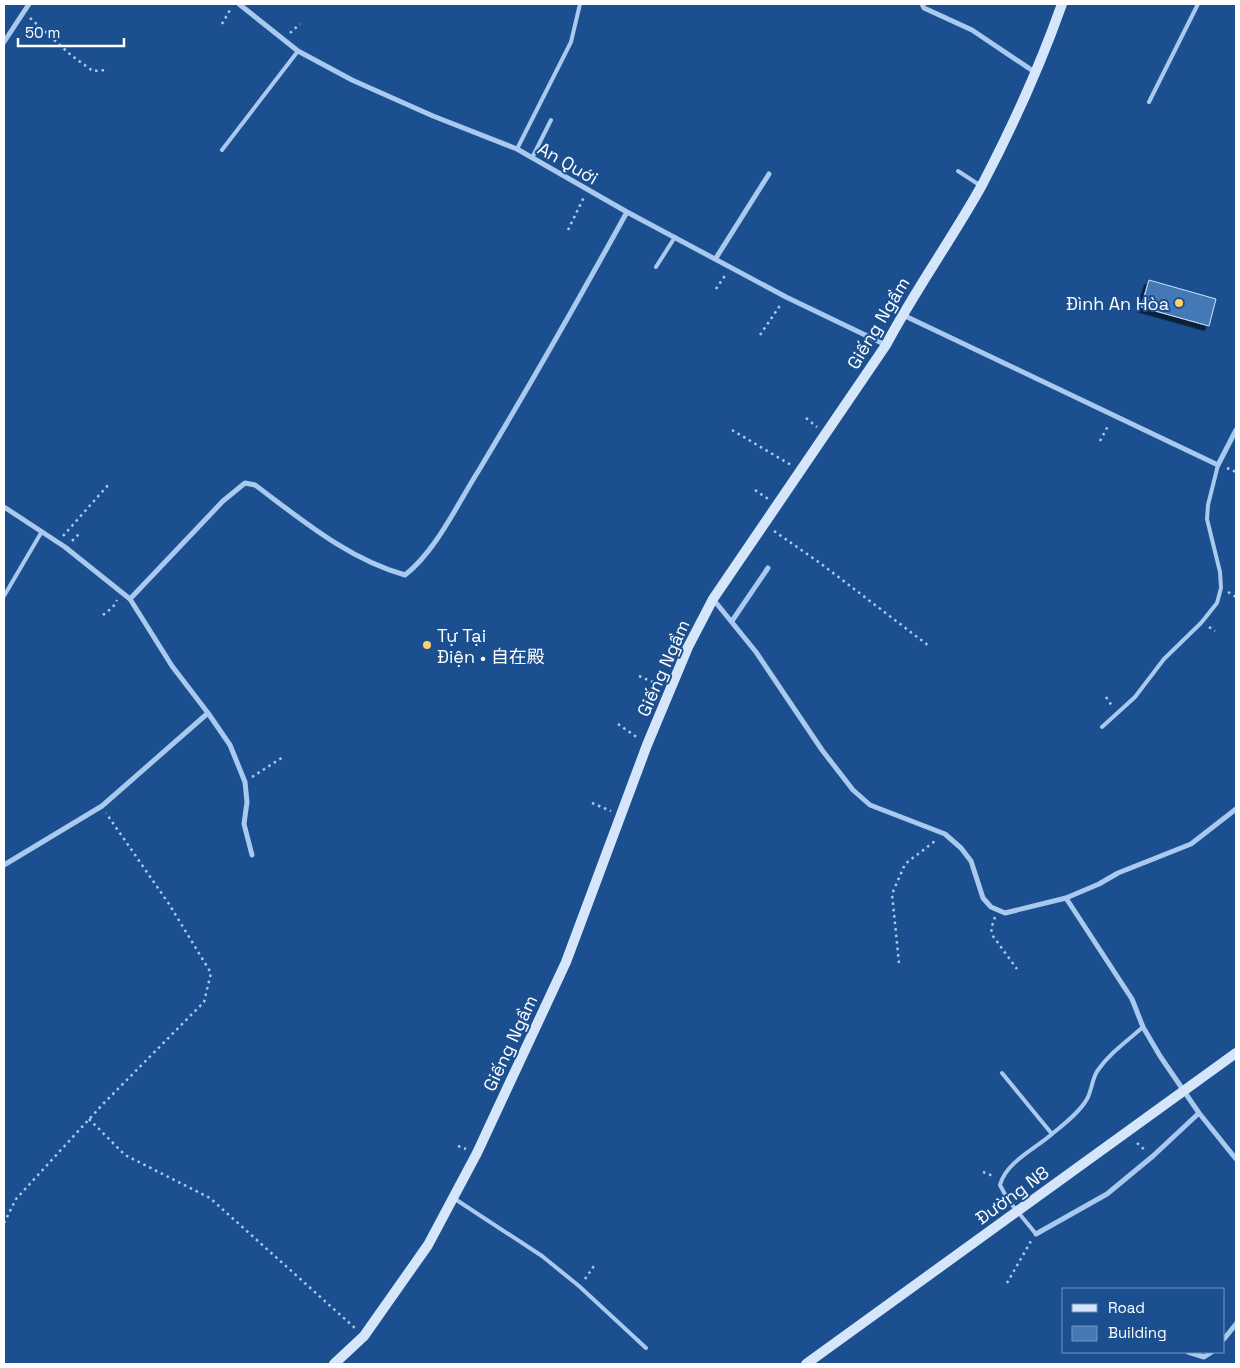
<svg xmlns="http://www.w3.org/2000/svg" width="1240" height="1368" font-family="'Space Grotesk','Noto Sans SC',sans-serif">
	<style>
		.building { fill: #4478b7; stroke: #cfe3fa; filter: url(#shadow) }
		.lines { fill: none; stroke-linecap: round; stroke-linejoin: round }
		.path { stroke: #a9c9ee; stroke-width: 2.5; stroke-dasharray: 2.5 4; stroke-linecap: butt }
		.lane { stroke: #a9c9ee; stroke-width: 4 }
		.street { stroke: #a9c9ee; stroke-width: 5 }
		.secondary { stroke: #d6e6fa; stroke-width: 10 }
		.poi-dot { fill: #ffd166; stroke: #1b4f8f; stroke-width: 2 }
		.labels { text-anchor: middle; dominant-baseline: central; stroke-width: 4; stroke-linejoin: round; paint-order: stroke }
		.street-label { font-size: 18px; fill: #fff; stroke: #1b4f8f }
		.poi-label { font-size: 18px; fill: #fff; stroke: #1b4f8f; text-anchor: end }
	</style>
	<defs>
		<filter id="shadow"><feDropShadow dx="-4.5" dy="4.5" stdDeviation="0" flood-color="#0009"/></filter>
	</defs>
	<rect width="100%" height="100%" fill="#1b4f8f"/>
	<path class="building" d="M1149 280 1216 299 1209 326 1141 307Z"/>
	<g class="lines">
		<path class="path" d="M30 18 72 56 93 71 106 70
			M222 24 231 8
			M290 33 300 24
			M568 230 584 197
			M716 289 726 274
			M760 335 781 304
			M806 418 817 427
			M732 430 791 465
			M1100 441 1109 424
			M1227 468 1236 472
			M755 490 768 499
			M774 531 820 563 929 646
			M63 536 109 484
			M72 541 81 532
			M1228 592 1236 597
			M103 615 113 607 117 600
			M1209 627 1215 631
			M639 676 660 685
			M1106 697 1112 706
			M618 724 638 738
			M252 777 283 757
			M592 803 611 811
			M995 917 991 929 993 936 1017 969
			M899 963 892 894 905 864 935 841
			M89 1119 125 1155 210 1198 356 1329
			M1137 1143 1146 1151
			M458 1146 466 1149
			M983 1172 993 1176
			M4 1223 16 1199 103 1104 204 1002 211 973 169 904 106 813
			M585 1279 596 1263
			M1007 1283 1031 1241"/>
		<path class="lane" d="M1149 102 1198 4
			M517 149 571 42 580 4
			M222 150 298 51
			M532 158 551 120
			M958 171 981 186
			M656 267 675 237
			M4 596 41 533
			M1102 727 1135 697 1164 659 1201 623 1217 603 1221 588 1220 572 1207 519 1208 505 1218 465
			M1002 1073 1052 1134
			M455 1199 542 1256 579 1286 646 1348
			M1036 1234 1008 1200 1000 1185C1006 1162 1035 1149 1052 1134 1063 1125 1080 1112 1087 1099 1092 1090 1092 1078 1098 1070 1110 1053 1127 1041 1143 1027"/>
		<path class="street" d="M239 4 298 51 352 80 433 116 517 149 627 212 786 297 886 345
			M922 4 924 8 972 30 1036 73
			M4 42 29 4
			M716 258 769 174
			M903 315 1218 465 1236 430
			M4 507 65 547 130 599 172 666 208 713 102 806 4 865
			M130 599 223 501 245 483 255 485C302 520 348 559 405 575 436 551 458 503 479 470 530 385 579 299 627 212
			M713 599 756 652 822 750 853 790 870 805 945 834 961 848 971 861 983 898 991 907 1005 913 1066 898 1132 999 1143 1027 1160 1056 1199 1113 1236 1159
			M732 621 768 568
			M208 713 230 745 245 782 247 802 244 824 252 855
			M1066 898 1099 884 1118 873 1191 844 1236 809
			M1036 1234 1107 1194 1153 1156 1199 1113
			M1224 1339 1236 1324
			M1188 1352 1204 1357 1212 1352"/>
		<path class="secondary" d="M334 1364 364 1336 428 1245 477 1153 566 962 647 745 688 647 713 599 886 345C915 290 952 239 982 185 1013 126 1040 66 1062 4
			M806 1364 1236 1053"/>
	</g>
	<g class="poi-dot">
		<circle cx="1179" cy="303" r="5"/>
		<circle cx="427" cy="645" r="5"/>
	</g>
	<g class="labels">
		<g class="street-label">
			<text transform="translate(568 163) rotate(30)">An Quới</text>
			<text transform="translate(878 323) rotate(-59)">Giếng Ngầm</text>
			<text transform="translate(663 668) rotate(-66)">Giếng Ngầm</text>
			<text transform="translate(510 1043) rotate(-65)">Giếng Ngầm</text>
			<text transform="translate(1012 1195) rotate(-36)">Đường N8</text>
		</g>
		<g class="poi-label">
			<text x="1169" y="303">Đình An Hòa</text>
			<text x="437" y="635" text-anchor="start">Tự Tại<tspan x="437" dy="21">Điện • 自在殿</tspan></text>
		</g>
	</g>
	<rect width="1240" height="1368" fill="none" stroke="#ffffff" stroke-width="10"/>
	<rect x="1062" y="1288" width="162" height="65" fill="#1b4f8f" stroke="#7695bc"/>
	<rect x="1072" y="1304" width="25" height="8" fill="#d6e6fa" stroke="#7695bc"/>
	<text x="1108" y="1313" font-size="15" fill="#ffffff">Road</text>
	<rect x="1072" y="1326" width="25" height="15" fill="#4478b7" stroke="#7695bc"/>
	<text x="1108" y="1338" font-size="15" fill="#ffffff">Building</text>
	<path d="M18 38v8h106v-8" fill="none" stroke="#ffffff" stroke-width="2.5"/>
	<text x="25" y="38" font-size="15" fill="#ffffff" stroke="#1b4f8f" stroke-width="4" paint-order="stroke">50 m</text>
</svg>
